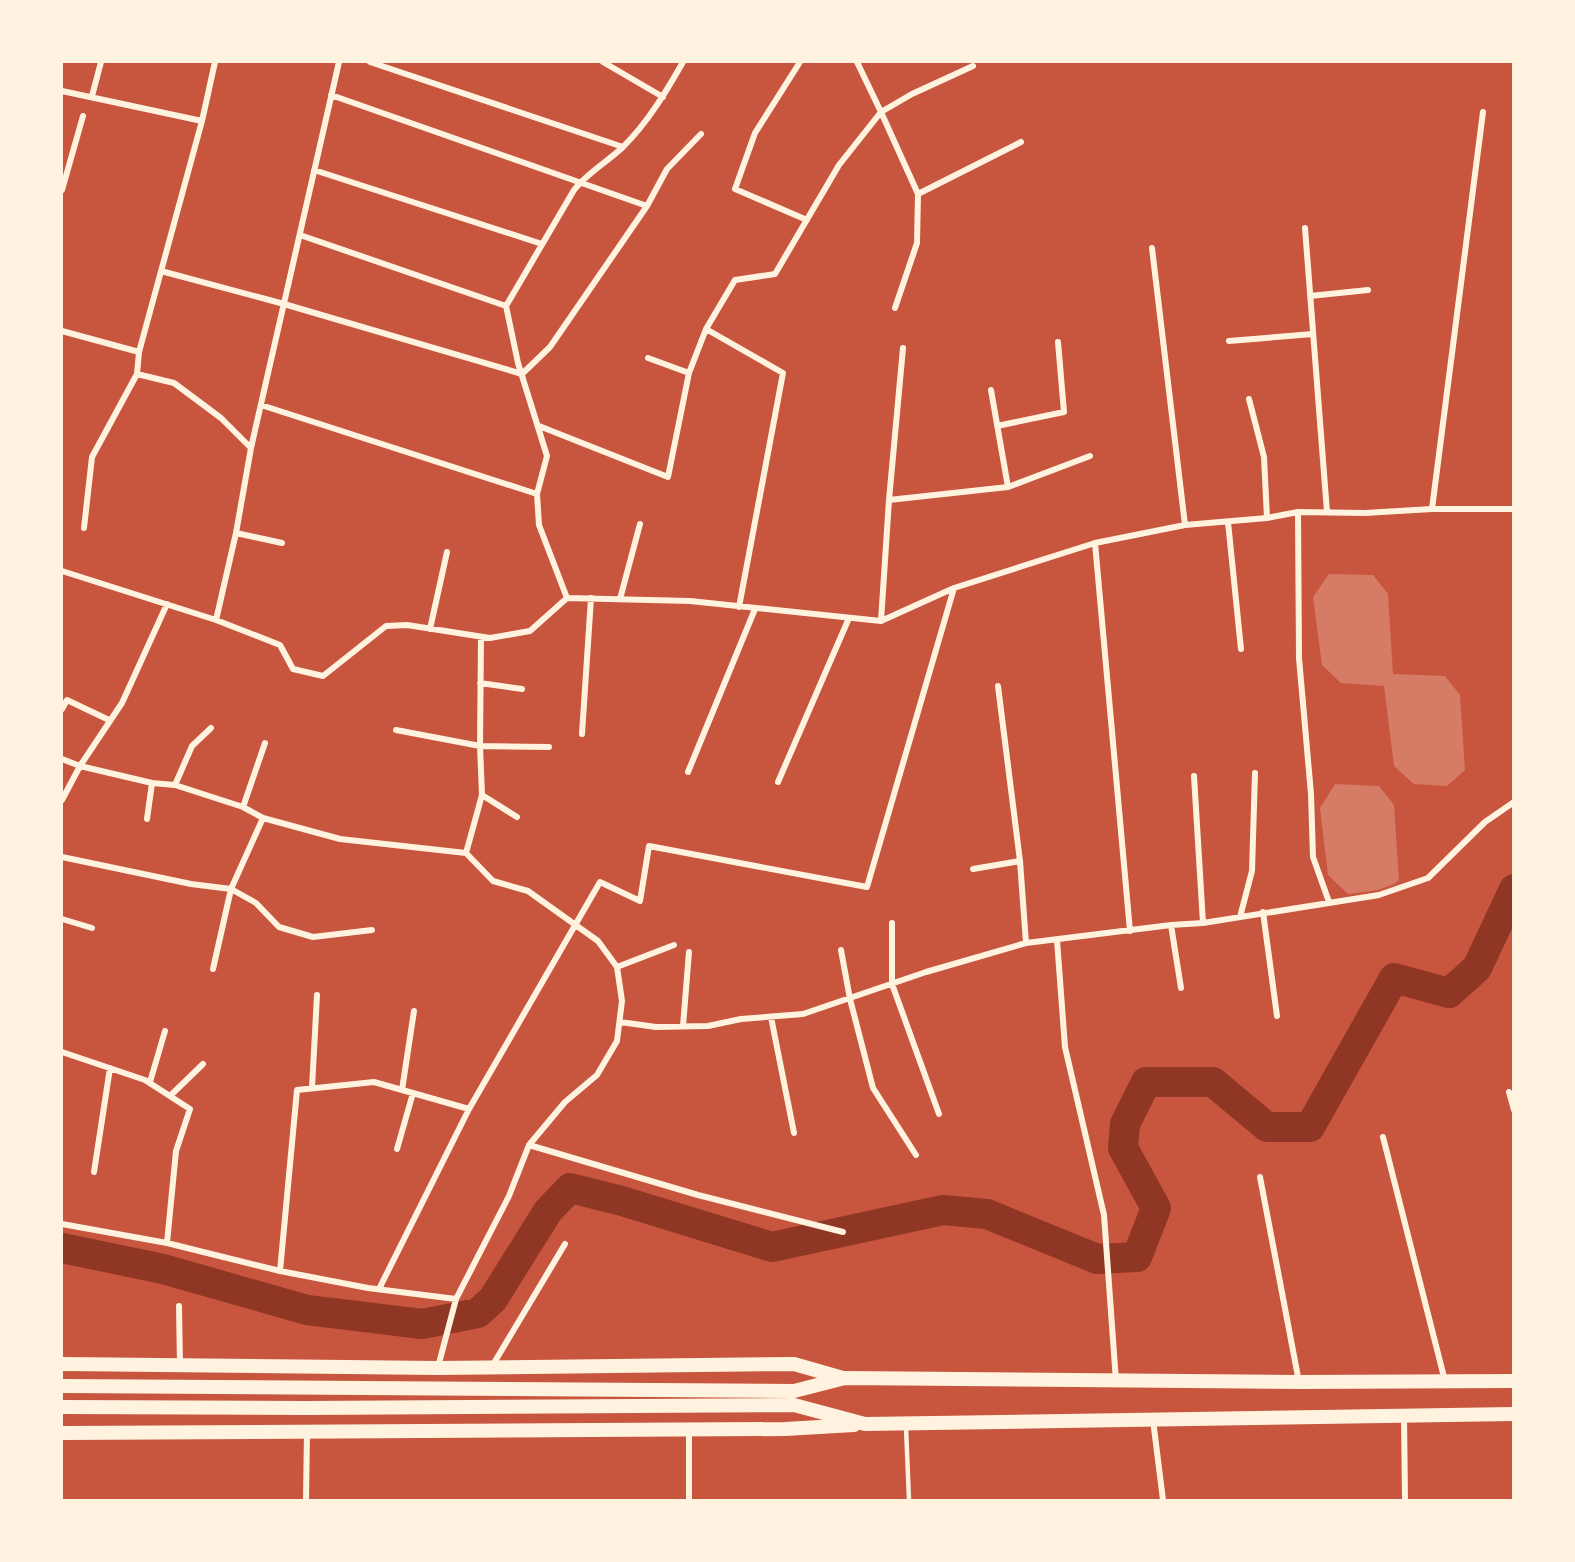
<svg xmlns="http://www.w3.org/2000/svg" width="1575" height="1562" font-family="'Public Sans',sans-serif">
	<style>
		.lines { fill: none; stroke-linecap: round; stroke-linejoin: round }
		.river { stroke: #8f3625; stroke-width: 30 }
		.building { fill: #d67c66 }
		.service { stroke: #fff3e0; stroke-width: 4.5 }
		.minor { stroke: #fff3e0; stroke-width: 6 }
		.primary { stroke: #fff3e0; stroke-width: 14 }
	</style>
	<rect width="100%" height="100%" fill="#c8553d"/>
	<g class="lines">
		<path class="river" d="M62 1248 163 1269 307 1310 422 1324 478 1313 493 1299 548 1211 570 1188 622 1201 772 1247 943 1210 987 1214 1097 1259 1137 1257 1156 1208 1123 1148 1125 1124 1146 1082H1213L1267 1127H1310L1394 978 1449 993 1477 968 1514 889"/>
	</g>
	<path class="building" d="M1329 574 1373 575 1388 594 1393 674 1445 676 1460 695 1465 770 1447 786 1414 784 1394 766 1384 686 1341 683 1322 665 1313 597Z
		M1335 784 1379 786 1394 805 1399 880 1394 884 1378 890 1348 894 1328 875 1320 808Z"/>
	<g class="lines">
		<path class="service" d="M906 1427 909 1500"/>
		<path class="minor" d="M370 62 623 147
			M603 62 663 97
			M800 62 755 133 735 189 807 220
			M62 91 202 121
			M331 95 647 206
			M92 96 101 62
			M314 170 542 244
			M62 190 83 116
			M918 194 1021 142
			M1305 228 1327 512
			M300 235 506 306
			M1152 248 1185 525
			M161 271 284 304 522 374 550 347 647 206 667 169 701 134
			M1310 296 1368 290
			M895 308 917 243 918 194 881 112 912 94 973 66
			M706 329 783 373 739 607
			M62 331 139 352
			M1229 341 1313 334
			M648 358 689 373
			M137 374 174 383 221 418 251 448
			M991 390 1008 487
			M1249 399 1264 457 1267 518
			M261 405 537 494
			M539 426 668 477 689 373 706 329 735 280 775 274 839 165 881 112 857 62
			M997 426 1064 412 1058 342
			M889 500 1008 487 1090 456
			M1432 509 1483 112
			M1298 512 1299 658 1311 794 1313 857 1329 902
			M1228 522 1241 649
			M84 528 92 457 137 374 139 352 202 121 215 62
			M236 533 282 543
			M1095 543 1130 931
			M62 571 216 620 280 645 293 669 323 676 386 626 407 625 490 638 530 631 567 598 690 601 881 621 954 588 1095 543 1185 525 1267 518 1298 512 1365 513 1432 509H1514
			M567 598 539 525 537 494 547 456 518 363 506 306 574 190C587 173 607 162 623 147 648 122 666 92 683 62
			M620 599 640 524
			M216 620 236 533 251 448 339 62
			M881 621 889 500 903 348
			M430 629 447 552
			M480 683 522 689
			M998 686 1020 861 1026 943
			M62 709 67 700 109 720
			M396 730 480 746 549 747
			M582 734 591 598
			M62 759 80 766 152 783 175 785 243 807 263 818 340 839 466 853
			M688 772 755 609
			M1194 776 1203 923
			M778 782 849 618
			M175 785 192 746 211 728
			M482 795 517 817
			M62 800 80 766 122 703 167 604
			M243 807 265 743
			M147 819 152 783
			M466 853 482 795 480 746 481 637
			M62 857 191 884 231 889 256 903 279 927 313 937 372 930
			M973 869 1020 861
			M1263 912 1277 1016
			M1240 917 1252 871 1255 773
			M62 919 92 928
			M892 923V984L939 1114
			M1171 925 1181 988
			M1057 940 1065 1047 1104 1215 1116 1381
			M841 950 850 999 873 1088 916 1155
			M617 967 674 945
			M213 969 231 889 263 818
			M771 1017 794 1133
			M620 1022 656 1027 708 1026 741 1019 803 1014 926 972 1026 943 1171 925 1203 923 1379 895 1428 878 1485 822 1514 802
			M683 1026 689 952
			M62 1052 145 1080 190 1109 176 1151 167 1243
			M150 1082 165 1031
			M312 1088 317 995
			M402 1090 414 1011
			M1509 1092 1514 1110
			M170 1096 203 1064
			M1383 1137 1445 1381
			M529 1145 698 1195 843 1232
			M397 1149 413 1093
			M94 1172 110 1068
			M1260 1177 1299 1382
			M62 1224 167 1243 280 1271 368 1288 456 1299
			M280 1271 297 1090 374 1082 469 1109
			M379 1289 469 1109 600 882 640 901 649 846 867 887 954 588
			M179 1306 180 1365
			M438 1367 456 1299 509 1196 529 1145 565 1102 597 1075 617 1041 622 1001 617 967 598 941 528 891 493 881 466 853
			M491 1368 565 1244
			M1404 1415 1405 1500
			M1153 1420 1163 1500
			M689 1430V1500
			M306 1500 307 1432"/>
		<path class="primary" d="M62 1364 437 1368 794 1364 843 1378
			M62 1386 794 1391 845 1378 1299 1382 1514 1381
			M62 1407 307 1408 794 1405 865 1424 1514 1414
			M62 1433 785 1429 854 1425"/>
	</g>
	<rect width="1575" height="1562" fill="none" stroke="#fff3e0" stroke-width="126"/>
</svg>
